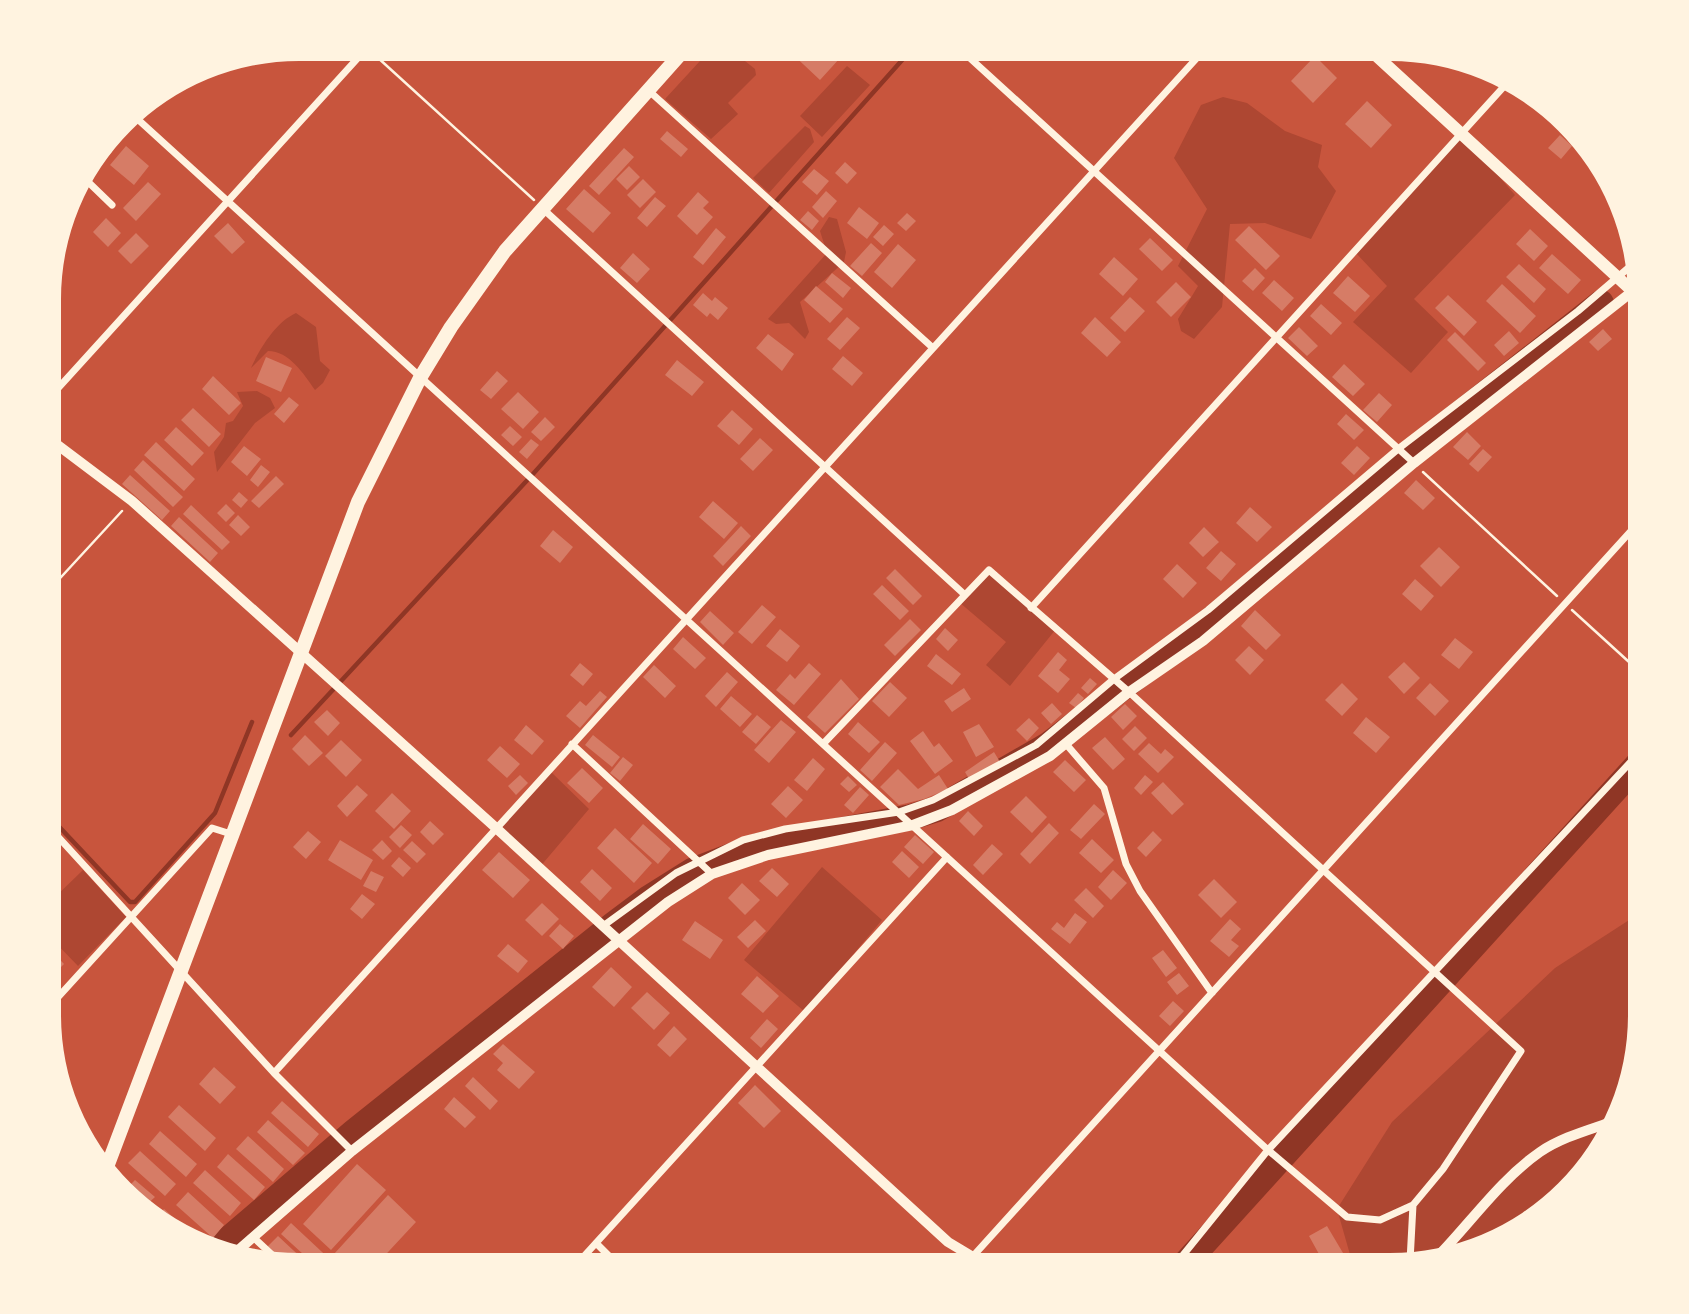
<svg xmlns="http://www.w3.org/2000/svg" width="1689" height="1314" font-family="'DejaVu Sans',sans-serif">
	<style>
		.green { fill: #ae4732 }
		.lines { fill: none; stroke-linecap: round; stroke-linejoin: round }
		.stream { stroke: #8f3625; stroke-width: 4.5 }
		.river { stroke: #8f3625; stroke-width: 26 }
		.building { fill: #d67c66 }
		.path { stroke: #fff3e0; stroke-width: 2.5 }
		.minor { stroke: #fff3e0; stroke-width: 7 }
		.tertiary { stroke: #fff3e0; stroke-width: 10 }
		.secondary { stroke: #fff3e0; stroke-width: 12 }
		.primary { stroke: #fff3e0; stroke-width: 14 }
	</style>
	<rect width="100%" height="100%" fill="#c8553d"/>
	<path class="green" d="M711 49H730L755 69 756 75 728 103 738 114 711 139 665 99Z
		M847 66 870 85 822 137 800 116Z
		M1223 97 1247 103 1285 131 1322 145 1318 167 1336 191 1311 239 1265 223 1230 224 1222 307 1194 339 1181 331 1178 319 1198 286 1178 266 1207 209 1174 158 1201 105Z
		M805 126 810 129 814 142 769 193 753 178Z
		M1462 134 1515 195 1414 299 1448 332 1411 373 1353 322 1387 286 1355 252Z
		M829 217 837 219 846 252 844 262 800 302 809 332 805 339 789 323 776 324 768 319 827 253 820 231Z
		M296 313 316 327 320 361 330 370 323 383 315 390C304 374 289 351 268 351L251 368C260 348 276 322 296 313Z
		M257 391 270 398 275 408 255 423 217 472 214 452 224 437 226 423 233 421 243 406 237 392Z
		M989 570 1056 629 1010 686 986 665 1006 642 959 602Z
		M548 769 589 809 539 868 495 827Z
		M822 867 882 920 805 1012 744 960Z
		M83 870 126 917 78 966 50 937V902Z
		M1640 913 1639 1031 1621 1111 1578 1180 1486 1246 1389 1265H1353L1337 1209 1392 1122 1555 968Z"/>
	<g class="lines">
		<path class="stream" d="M291 735 533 474 912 49
			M50 817 130 902H135L215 813 252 722"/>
		<path class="river" d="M217 1249 354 1132 613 925 649 898 692 871 758 846 911 817 937 809 1048 745 1217 615 1401 460 1601 303
			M1184 1265 1640 762"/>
	</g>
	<path class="building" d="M787 49H830L840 58 820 80Z
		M1315 56 1337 78 1313 103 1291 81Z
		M1367 101 1392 125 1371 148 1345 124Z
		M667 131 688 149 681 157 660 139Z
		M1560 135 1572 146 1561 159 1548 148Z
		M126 146 149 166 134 185 110 165Z
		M105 147 112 152 91 176 85 171Z
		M624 148 634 157 599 195 589 186Z
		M845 162 857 173 847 184 835 173Z
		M629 166 640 177 627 190 616 179Z
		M814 169 829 181 817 195 802 182Z
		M643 179 656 192 640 208 627 195Z
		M148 182 161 194 136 221 123 208Z
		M584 189 611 213 593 233 566 209Z
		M826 191 837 201 823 218 812 207Z
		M698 192 709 202 703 208 713 217 697 235 677 216Z
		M655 197 666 206 647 227 637 218Z
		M859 207 879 223 867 239 847 223Z
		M808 211 819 221 812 230 800 220Z
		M907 213 916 221 906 231 897 223Z
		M106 218 121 233 108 247 93 232Z
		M228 223 245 242 232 254 214 236Z
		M884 225 894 234 883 246 873 237Z
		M1249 226 1280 256 1266 270 1235 240Z
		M716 228 726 237 703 265 693 257Z
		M1530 229 1548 246 1534 261 1516 244Z
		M136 233 149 246 131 264 118 251Z
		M1150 238 1173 260 1162 271 1139 249Z
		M871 243 882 253 862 276 850 266Z
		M898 244 916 260 892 288 874 272Z
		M633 253 650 269 637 283 620 268Z
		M1552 254 1581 280 1568 294 1539 268Z
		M1114 257 1138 279 1123 296 1099 274Z
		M1519 264 1546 289 1534 303 1506 277Z
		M1255 268 1265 278 1253 291 1242 281Z
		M832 273 851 288 843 298 825 282Z
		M1348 276 1370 296 1355 312 1333 293Z
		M1274 280 1294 298 1282 311 1262 293Z
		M1176 282 1191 297 1171 317 1156 302Z
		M1502 284 1536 316 1520 333 1486 301Z
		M816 286 843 309 830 323 804 300Z
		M703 293 712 301 715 297 728 308 718 320 710 313 707 317 693 305Z
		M1448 295 1477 322 1464 336 1435 308Z
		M1130 297 1145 311 1125 332 1110 318Z
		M1321 304 1342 323 1331 335 1310 316Z
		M847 317 860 328 840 350 827 339Z
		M1095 317 1121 342 1107 357 1081 333Z
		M1299 327 1318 346 1307 356 1288 338Z
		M1603 329 1612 339 1598 351 1589 342Z
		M1509 331 1519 343 1504 356 1494 345Z
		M1455 332 1486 363 1478 371 1447 340Z
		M768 334 794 354 782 371 756 348Z
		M843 356 863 373 852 386 832 369Z
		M266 357 292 368 281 392 256 381Z
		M677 360 704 382 692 396 665 375Z
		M1344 364 1365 384 1353 396 1332 377Z
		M497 371 508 381 491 399 480 390Z
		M213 376 241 403 229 415 202 389Z
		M518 392 539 412 523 429 501 409Z
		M1379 393 1392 405 1377 422 1363 410Z
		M289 397 299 405 284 423 274 414Z
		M193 408 221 434 209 447 181 420Z
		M732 410 753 429 739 445 717 426Z
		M1346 414 1364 430 1354 440 1337 424Z
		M545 417 555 427 541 441 531 432Z
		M510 426 522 437 513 446 501 435Z
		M176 427 204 453 192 466 164 440Z
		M1467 432 1481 446 1468 460 1453 447Z
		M760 438 773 450 753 471 740 459Z
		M531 439 539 445 527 459 519 452Z
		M156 442 195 479 184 491 144 455Z
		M244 446 261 459 247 476 231 462Z
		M1357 446 1370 458 1354 475 1341 463Z
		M1483 449 1492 457 1478 472 1469 464Z
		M143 460 183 497 173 507 134 470Z
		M261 465 270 472 258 487 250 480Z
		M130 475 170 511 162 520 122 484Z
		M276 476 284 484 259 508 251 501Z
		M1416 480 1435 498 1423 510 1404 493Z
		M239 492 248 500 241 508 232 500Z
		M713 501 738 523 724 539 699 517Z
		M226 504 235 513 226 522 217 513Z
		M191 505 230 542 222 550 183 514Z
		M1250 507 1272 527 1257 542 1236 523Z
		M238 515 250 527 241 536 229 525Z
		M179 517 218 553 210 562 171 526Z
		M741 526 751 536 723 566 713 556Z
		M1204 527 1219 542 1203 557 1189 543Z
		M553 530 573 547 560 563 540 546Z
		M1439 547 1460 567 1441 587 1420 566Z
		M1221 551 1236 564 1221 581 1206 568Z
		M1177 564 1197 583 1183 598 1163 579Z
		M895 569 922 596 913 605 886 578Z
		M1415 579 1434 596 1421 611 1402 594Z
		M882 585 909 611 900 620 873 594Z
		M762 605 776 617 752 644 738 632Z
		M1255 610 1281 635 1266 650 1241 626Z
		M710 611 734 633 723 645 700 622Z
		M910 619 921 630 895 656 884 645Z
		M945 628 958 640 948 651 936 639Z
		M780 629 800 646 787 662 766 646Z
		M683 637 706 658 695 669 673 649Z
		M1455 638 1473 652 1459 669 1441 655Z
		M1249 646 1264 660 1250 675 1235 660Z
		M1058 652 1067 660 1059 670 1070 679 1058 693 1038 676Z
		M936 654 961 674 952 685 927 666Z
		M1404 662 1420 678 1404 694 1388 677Z
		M580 663 593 674 583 686 570 675Z
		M809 663 821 674 794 705 776 690 790 674 795 679Z
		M654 665 676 686 665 698 643 677Z
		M727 672 738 682 716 707 705 696Z
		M1090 678 1097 684 1088 694 1081 688Z
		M841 679 859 699 825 733 807 717Z
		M890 682 907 698 889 717 872 701Z
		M1342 683 1358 699 1342 716 1325 700Z
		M1430 683 1449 701 1435 716 1416 698Z
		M964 688 971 699 952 712 944 701Z
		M600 691 607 697 580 728 566 716 580 701 586 706Z
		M1078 693 1084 698 1076 708 1069 703Z
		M731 696 752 714 740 727 720 709Z
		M1052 703 1062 714 1051 724 1041 713Z
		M1125 704 1137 716 1123 730 1111 717Z
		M327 710 340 723 328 736 314 722Z
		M757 715 771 727 756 744 742 732Z
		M1366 717 1390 737 1376 753 1353 733Z
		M1029 718 1039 728 1027 741 1016 730Z
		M781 720 796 732 769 763 754 750Z
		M858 722 880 742 869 753 848 734Z
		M979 724 994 747 976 757 963 732Z
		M526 725 544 741 532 755 514 740Z
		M1135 726 1147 738 1134 751 1122 739Z
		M923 731 934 747 939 743 953 761 935 774 910 741Z
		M305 735 323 753 309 766 292 749Z
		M593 735 620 757 612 767 585 745Z
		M1105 737 1125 759 1113 770 1092 748Z
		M341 740 362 760 346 777 325 756Z
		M885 742 897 753 872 781 860 770Z
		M1149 743 1161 754 1165 749 1174 757 1158 773 1138 754Z
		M500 746 520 764 507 778 487 760Z
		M994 752 1000 762 969 779 965 772Z
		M623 757 633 765 620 781 610 773Z
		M813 758 825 769 807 791 794 780Z
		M1065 760 1086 780 1074 792 1053 772Z
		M582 768 603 788 589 803 567 783Z
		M898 769 918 789 939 775 948 789 924 799 899 805 880 787Z
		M520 775 528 783 516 795 508 786Z
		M1145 775 1153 782 1141 795 1134 788Z
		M848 776 857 785 849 792 840 784Z
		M1163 782 1184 804 1172 815 1151 793Z
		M357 785 368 795 347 817 337 806Z
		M788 786 803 800 786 818 771 804Z
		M860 787 869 795 853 813 844 805Z
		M392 793 411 811 394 829 375 811Z
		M1026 796 1047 817 1032 833 1010 812Z
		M1094 804 1105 814 1081 839 1070 830Z
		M968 811 983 826 974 836 959 821Z
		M430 821 444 834 433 845 420 832Z
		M1049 823 1059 833 1030 864 1020 854Z
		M643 824 671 849 658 864 630 839Z
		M401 825 412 835 400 848 389 837Z
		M615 828 652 863 634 883 597 848Z
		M308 831 321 842 306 859 293 847Z
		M1153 831 1162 840 1146 857 1137 848Z
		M915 835 934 852 923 864 904 847Z
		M1092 839 1114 860 1101 873 1079 853Z
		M340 840 373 860 361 880 328 860Z
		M382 840 392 851 383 860 372 850Z
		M412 841 426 854 417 863 403 850Z
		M992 844 1003 854 983 875 973 865Z
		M902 851 919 867 909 878 892 862Z
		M499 852 530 880 513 898 482 870Z
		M399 857 411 868 403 877 391 866Z
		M772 868 789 884 777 897 759 881Z
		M592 869 612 888 600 901 580 882Z
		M1113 870 1127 883 1111 900 1098 887Z
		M371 871 384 877 376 892 363 886Z
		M1214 879 1237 902 1221 918 1198 895Z
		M742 883 760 900 745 915 728 898Z
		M1086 888 1104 906 1093 918 1074 900Z
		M362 894 375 904 362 919 350 909Z
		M542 903 559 919 542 936 525 920Z
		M1075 913 1087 922 1070 944 1051 929 1057 922 1064 928Z
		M1230 919 1241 929 1231 940 1239 946 1229 957 1210 941Z
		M755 920 766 931 748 948 737 937Z
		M695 921 723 940 710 959 682 940Z
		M560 924 574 936 563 949 549 936Z
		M508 944 528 961 518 973 497 956Z
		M51 950 64 964 55 973 50 967Z
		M1163 950 1177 968 1166 977 1152 958Z
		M611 967 632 987 614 1007 592 987Z
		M1179 973 1189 986 1177 995 1167 982Z
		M757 976 779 996 763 1013 741 994Z
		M647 992 670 1013 654 1030 631 1008Z
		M1173 1001 1184 1011 1170 1026 1159 1016Z
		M767 1019 778 1029 761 1048 750 1038Z
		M674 1026 687 1039 670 1057 657 1045Z
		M503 1044 535 1072 519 1089 497 1070 503 1063 493 1054Z
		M214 1067 236 1087 220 1104 199 1084Z
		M473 1077 498 1101 490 1110 465 1086Z
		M755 1085 781 1111 764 1128 738 1103Z
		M454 1097 476 1117 465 1128 444 1109Z
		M282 1101 319 1134 308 1147 271 1113Z
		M179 1105 216 1138 205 1151 168 1117Z
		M268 1120 305 1153 293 1165 257 1132Z
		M160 1131 197 1164 186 1177 149 1144Z
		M248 1136 284 1169 273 1182 236 1149Z
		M140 1151 176 1184 165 1196 128 1163Z
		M228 1154 265 1187 254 1200 217 1167Z
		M357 1164 386 1190 331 1250 303 1224Z
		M205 1170 241 1203 230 1216 193 1183Z
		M135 1180 155 1197 143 1208 125 1190Z
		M188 1192 224 1225 213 1238 176 1205Z
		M388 1195 416 1222 376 1265H346L334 1254Z
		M164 1209 202 1243 201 1244 157 1217Z
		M291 1223 336 1265 314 1264 281 1234Z
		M1327 1226 1346 1258 1333 1265H1325L1309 1236Z
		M278 1236 308 1264H286L267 1247Z
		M1273 1256 1279 1265H1262Z"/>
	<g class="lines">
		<path class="path" d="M376 56 534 200
			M1423 472 1557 596
			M51 588 122 511
			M1572 610 1640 672"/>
		<path class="minor" d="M960 49 1414 463
			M648 90 933 348
			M132 114 1268 1150 1347 1217 1380 1220 1413 1205 1443 1169 1521 1051 1129 692 989 570 823 744
			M82 176 112 205
			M542 208 965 595
			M51 396 366 49
			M1031 608 1508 82
			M572 744 712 874
			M1066 744 1104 788 1126 864 1140 891 1212 993
			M50 828 274 1073 352 1151
			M603 926 676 873 743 840 785 829 899 812 933 800 1036 745 1114 679 1208 610 1398 449 1578 311 1633 264
			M50 1006 212 828 231 834
			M274 1073 1205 49
			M253 1237 282 1264
			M596 1243 618 1265
			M1410 1261 1413 1205
			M576 1265 947 857
			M965 1265 1640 521
			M1175 1265 1268 1150 1640 752"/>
		<path class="tertiary" d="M51 440 132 501 495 827 948 1242 973 1257 999 1265
			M235 1253 352 1151 668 902 712 874 768 855 913 825 952 810 1050 756 1129 692 1203 641 1414 463 1638 287
			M1439 1255C1472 1221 1500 1180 1540 1152 1562 1137 1589 1130 1614 1121"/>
		<path class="secondary" d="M1369 49 1639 297"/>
		<path class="primary" d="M107 1167 358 502 420 378 451 327 505 251 685 49"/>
	</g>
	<path d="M0 0H1689V1314H0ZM299 61H1390A238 238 0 0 1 1628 299V1015A238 238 0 0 1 1390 1253H299A238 238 0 0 1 61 1015V299A238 238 0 0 1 299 61Z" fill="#fff3e0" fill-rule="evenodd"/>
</svg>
